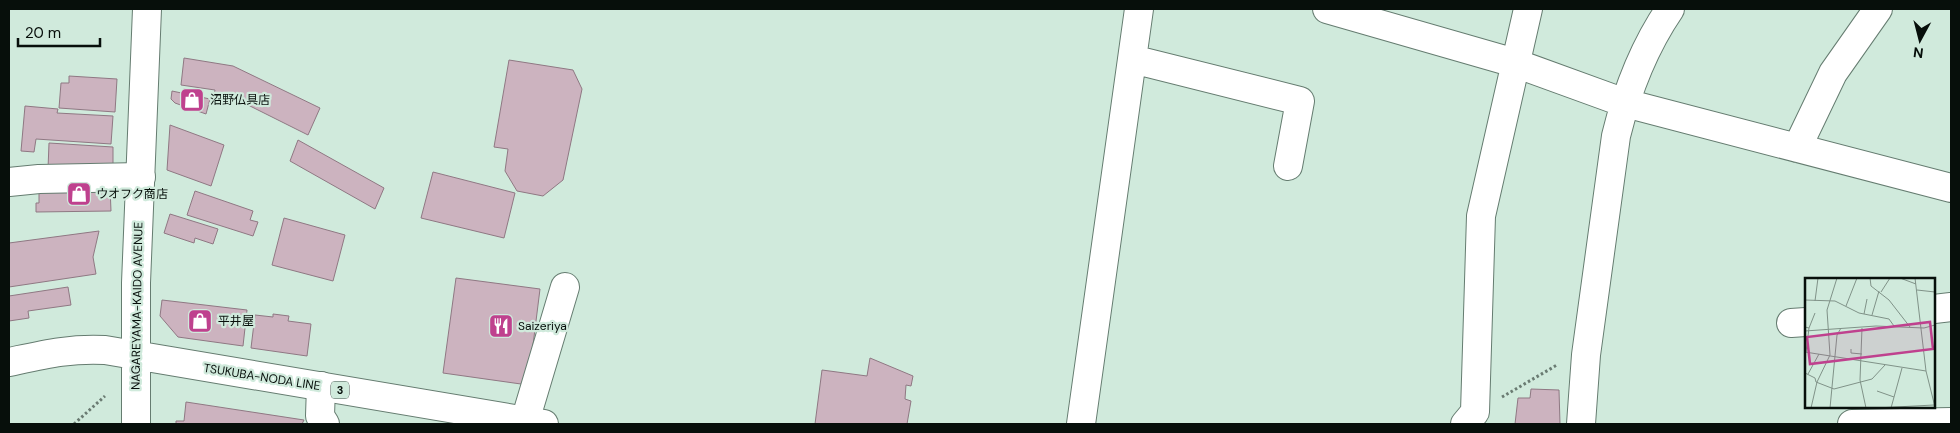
<svg xmlns="http://www.w3.org/2000/svg" width="1960" height="433" font-family="'DM Sans','Noto Sans JP',sans-serif">
	<style>
		.building { fill: #ccb3bf; stroke: #8f7883 }
		.lines { fill: none; stroke-linecap: round; stroke-linejoin: round }
		.minor-casing { stroke: #657c70; stroke-width: 30 }
		.major-casing { stroke: #657c70; stroke-width: 30 }
		.path { stroke: #6a7b72; stroke-width: 3; stroke-dasharray: 2.5 2.5; stroke-linecap: butt }
		.minor { stroke: #fff; stroke-width: 28 }
		.major { stroke: #fff; stroke-width: 28 }
		.labels { text-anchor: middle; dominant-baseline: central; stroke-width: 4.5; stroke-linejoin: round; paint-order: stroke }
		.shield { fill: #d0eadc; stroke: #43514a; stroke-width: 1 }
		.shield-label { font-size: 11px; font-weight: bold; fill: #070f0b }
		.poi-label { font-size: 12px; fill: #070f0b; stroke: #d0eadc; text-anchor: start }
		.street-label { font-size: 12px; fill: #070f0b; stroke: #d0eadc }
		.inset-road { fill: none; stroke: #809288; stroke-width: 1 }
		.view { fill: #bf418e; fill-opacity: 0.15; stroke: #bf418e; stroke-width: 2.5 }
		.inset-edge { fill: none; stroke: #070f0b; stroke-width: 2.5 }
	</style>
	<rect width="100%" height="100%" fill="#d0eadc"/>
	<path class="building" d="M184 58 233 66 320 108 308 135 236 99 214 95 215 90 181 85Z
		M509 60 573 70 582 89 563 180 543 196 517 191 505 171 508 149 494 147Z
		M69 76 117 79 115 112 59 108 61 83H69Z
		M172 91 210 99 206 114 175 103 171 99Z
		M25 106 58 109 57 113 113 116 111 144 36 139 34 152 21 151Z
		M170 125 224 145 211 186 167 170Z
		M298 140 384 188 375 209 290 161Z
		M49 143 113 147V168L48 169Z
		M433 172 515 193 504 238 421 218Z
		M110 187 111 211 36 212V203H39V190Z
		M195 191 253 211 250 220 258 222 253 236 187 215Z
		M170 214 218 229 213 244 195 238 194 243 164 233Z
		M284 218 345 235 333 281 272 265Z
		M99 231 93 257 96 274 9 287V243Z
		M456 278 540 289 528 385 443 373Z
		M68 287 71 305 28 311 29 318 9 321V296Z
		M162 300 247 310 243 346 178 337 160 316Z
		M273 314 289 316 288 321 311 324 307 356 251 348 255 315 273 317Z
		M870 358 913 376 911 386 906 385 905 399 911 401 907 424H815L822 370 867 376Z
		M1531 389 1559 390 1560 424H1515L1518 398H1530Z
		M186 402 304 420 302 424H176V421H184Z"/>
	<g class="lines">
		<defs>
			<path id="minor" d="M1327 9 1515 63 1625 103 1951 188
				M1132 59 1300 101 1288 166
				M1797 148 1833 73 1878 9
				M9 182 39 179 141 177
				M1934 309 1951 307
				M1791 323 1806 322
				M321 386 320 416 325 424
				M525 421 565 287
				M1081 424 1139 9
				M1465 424 1475 412 1481 216 1528 9
				M1581 424 1586 355 1616 136C1627 91 1644 47 1670 9
				M1852 424 1951 422"/>
			<path id="major" d="M9 362C42 355 70 348 105 350L544 424
				M136 424V283L147 9"/>
		</defs>
		<use href="#minor" class="minor-casing"/>
		<use href="#major" class="major-casing"/>
		<path class="path" d="M1502 397 1557 365
			M74 424 105 396"/>
		<use href="#minor" class="minor"/>
		<use href="#major" class="major"/>
	</g>
	<defs>
		<symbol id="shop-square" viewBox="-11 -11 22 22"><rect x="-9" y="-9" width="18" height="18" rx="4" fill="#bf418e" stroke="#d0eadc"/><path d="M-5-2.5h2.3a2.7 3.5 0 0 1 5.4 0H5L5.5 6h-11ZM-1.5-2.5h3a1.5 2.3 0 0 0-3 0Z" fill="#fff"/></symbol>
		<symbol id="restaurant-square" viewBox="-11 -11 22 22"><rect x="-9" y="-9" width="18" height="18" rx="4" fill="#bf418e" stroke="#d0eadc"/><path d="M-5-6h1v4h1v-4h1v4h1v-4h1v5L-1.5 .5V6h-2V.5L-5-1ZM5-6V6H3V1.5H1.5Q1.5-4 5-6Z" fill="#fff"/></symbol>
	</defs>
	<g fill-rule="evenodd">
		<use href="#shop-square" x="178" y="86" width="28" height="28"/>
		<use href="#shop-square" x="65" y="180" width="28" height="28"/>
		<use href="#shop-square" x="186" y="307" width="28" height="28"/>
		<use href="#restaurant-square" x="487" y="312" width="28" height="28"/>
	</g>
	<g class="labels">
		<rect class="shield" x="331" y="381.5" width="18" height="17" rx="4"/>
		<g class="shield-label">
			<text x="340" y="390">3</text>
		</g>
		<g class="poi-label">
			<text x="210" y="100">沼野仏具店</text>
			<text x="96" y="194">ウオフク商店</text>
			<text x="218" y="321">平井屋</text>
			<text x="518" y="326">Saizeriya</text>
		</g>
		<g class="street-label">
			<text transform="translate(137 306) rotate(-89)">NAGAREYAMA-KAIDO AVENUE</text>
			<text transform="translate(262 377) rotate(9)">TSUKUBA-NODA LINE</text>
		</g>
	</g>
	<g transform="translate(1805 278)">
		<rect width="130" height="130" fill="#d0eadc"/>
		<path class="inset-road" d="M65 0 66 8 84 22 105 49M95 0 111 6M110 0 121 93 130 129M112 12 130 14M76 14 85 0M0 22 30 23 54 35 84 41 89 48M10 23 13 0M41 28 52 0M59 36 62 21M67 37 74 13M0 49 4 50 1 74M4 50 10 35M57 50 55 102 61 130M0 53 71 48 119 50 130 47M46 71V75L57 76M0 74 121 93M0 95 10 100 11 104 29 111 67 101 80 87M3 96 14 76M72 113 89 119M6 130 12 104 25 77 22 32 32 0M25 130 32 57 36 50M71 130 129 127M86 130 97 90"/>
		<path class="view" d="M125 44 128 71 5 86 2 59Z"/>
		<rect width="130" height="130" class="inset-edge"/>
	</g>
	<rect width="1960" height="433" fill="none" stroke="#070f0b" stroke-width="20"/>
	<g transform="translate(1920 40) rotate(187)" stroke="#d0eadc" stroke-width="4" paint-order="stroke">
	<path d="M0-4L9 19L0 12L-9 19Z" fill="#070f0b"/>
	<text y="-8" font-size="14" font-weight="bold" text-anchor="middle" fill="#070f0b">N</text>
	</g>
	<path d="M18 38v8h82v-8" fill="none" stroke="#070f0b" stroke-width="2.5"/>
	<text x="25" y="38" font-size="15" fill="#070f0b" stroke="#d0eadc" stroke-width="4" paint-order="stroke">20 m</text>
</svg>
